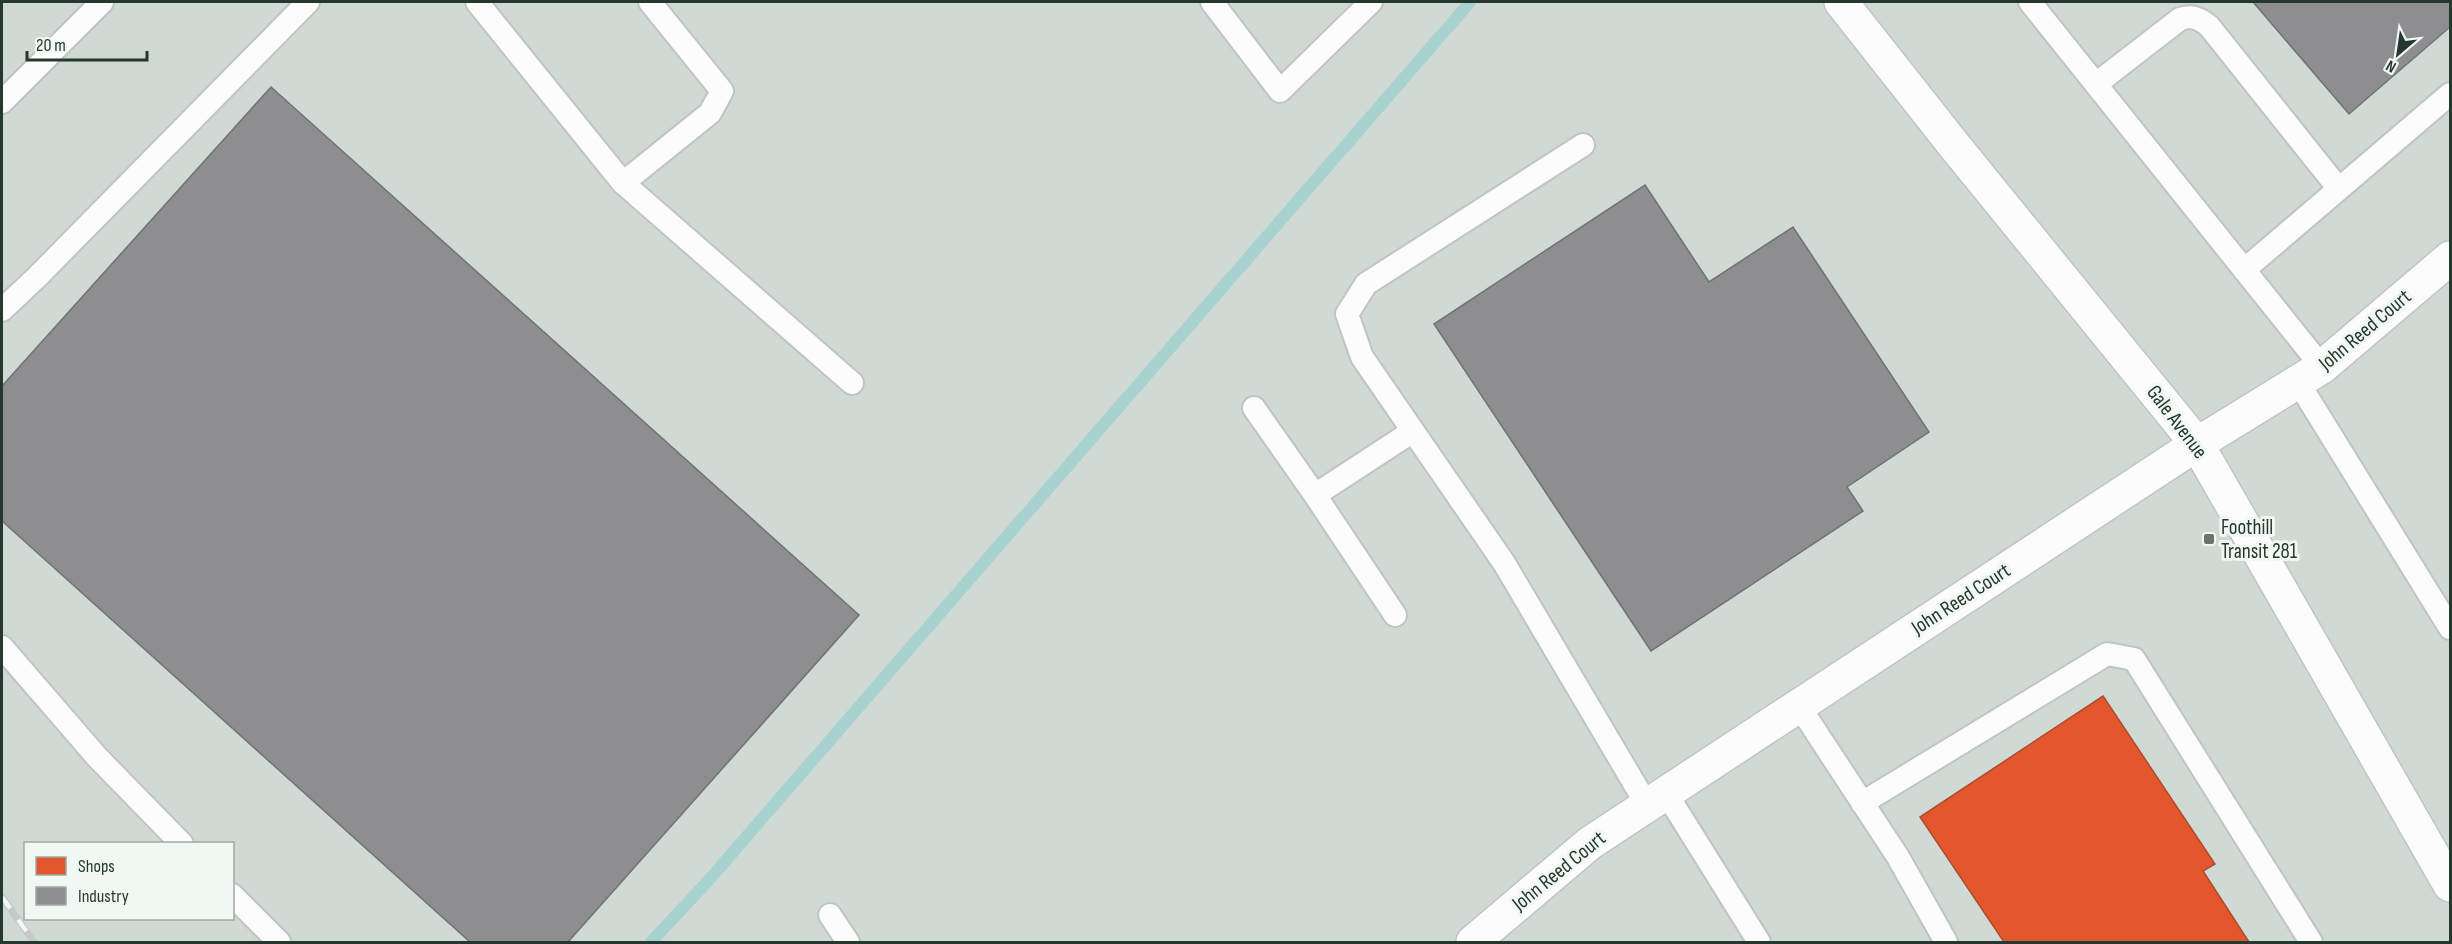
<svg xmlns="http://www.w3.org/2000/svg" width="2452" height="944" font-family="'Sofia Sans Condensed',sans-serif">
	<style>
		.built { fill: #d1d9d4; fill-rule: evenodd }
		.shops { fill: #e4572e; stroke: #aa4e2e; stroke-width: 1.5 }
		.industry { fill: #8d8d92; stroke: #6e7474; stroke-width: 1.5 }
		.lines { fill: none; stroke-linecap: round; stroke-linejoin: round }
		.stream { stroke: #a8d2cf; stroke-width: 12 }
		.lane-casing { stroke: #c0c5c2; stroke-width: 26 }
		.street-casing { stroke: #c0c5c2; stroke-width: 36 }
		.secondary-casing { stroke: #c0c5c2; stroke-width: 36 }
		.lane { stroke: #fbfcfb; stroke-width: 22 }
		.street { stroke: #fbfcfb; stroke-width: 33 }
		.secondary { stroke: #fbfcfb; stroke-width: 33 }
		.rail-casing { stroke: #c7c9c8; stroke-width: 7 }
		.rail { stroke: #f1f7f3; stroke-width: 4.5; stroke-dasharray: 14; stroke-linecap: butt }
		.poi-dot { fill: #67766e; stroke: #f1f7f3; stroke-width: 2 }
		.labels { text-anchor: middle; dominant-baseline: central; stroke-width: 6; stroke-linejoin: round; paint-order: stroke }
		.street-label { font-size: 21px; fill: #24382e; stroke: #f1f7f3 }
		.poi-label { font-size: 21px; fill: #24382e; stroke: #f1f7f3; text-anchor: start }
	</style>
	<rect width="100%" height="100%" fill="#e3e8e5"/>
	<path class="built" d="M2 2H2450V942H2ZM26 844H232V918H26Z"/>
	<path class="shops" d="M2103 696 2215 864 2203 871 2249 942H2004L1920 817Z"/>
	<path class="industry" d="M2253 2H2450V27L2349 114Z
		M271 87 859 615 568 942H470L2 521V386Z
		M1645 185 1709 282 1793 227 1929 432 1847 487 1863 511 1651 651 1434 324Z"/>
	<g class="lines">
		<path class="stream" d="M651 942 708 881 1470 2"/>
		<defs>
			<path id="lane" d="M477 2 623 183 852 383
				M1212 2 1280 91 1371 2
				M2030 2 2322 367
				M2096 84 2180 19C2192 15 2199 18 2209 26L2339 189
				M2 102 102 2
				M1583 145 1366 284 1347 314 1362 357 1504 563 1647 805
				M623 183 710 113 722 91 650 2
				M2244 270 2450 94
				M2 310 37 277 308 2
				M2298 382 2450 628
				M1254 408 1315 495 1395 615
				M1315 495 1413 431
				M2 647 97 757 182 844
				M1799 706 1898 857 1946 942
				M1666 793 1759 942
				M1862 803 2107 654 2134 659 2311 942
				M232 895 279 942
				M830 915 848 942"/>
			<path id="street" d="M1473 942 1590 843 2197 444 2322 367 2450 258"/>
			<path id="secondary" d="M1841 2 1953 144 2197 444 2450 885"/>
		</defs>
		<use href="#lane" class="lane-casing"/>
		<use href="#street" class="street-casing"/>
		<use href="#secondary" class="secondary-casing"/>
		<use href="#lane" class="lane"/>
		<use href="#street" class="street"/>
		<use href="#secondary" class="secondary"/>
		<defs>
			<path id="rail" d="M2 897 34 942"/>
		</defs>
		<use href="#rail" class="rail-casing"/>
		<use href="#rail" class="rail"/>
	</g>
	<rect class="poi-dot" x="2203" y="533" width="12" height="12" rx="3"/>
	<g class="labels">
		<g class="street-label">
			<text transform="translate(2365 330) rotate(-40)">John Reed Court</text>
			<text transform="translate(2177 422) rotate(53)">Gale Avenue</text>
			<text transform="translate(1961 599) rotate(-33)">John Reed Court</text>
			<text transform="translate(1559 871) rotate(-39)">John Reed Court</text>
		</g>
		<g class="poi-label">
			<text x="2221" y="527">Foothill<tspan x="2221" dy="24">Transit 281</tspan></text>
		</g>
	</g>
	<rect width="2452" height="944" fill="none" stroke="#24382e" stroke-width="6"/>
	<rect x="24" y="842" width="210" height="78" fill="#f1f7f3" stroke="#9faba4" stroke-width="1.5"/>
	<rect x="36" y="857" width="30" height="18" fill="#e4572e" stroke="#9faba4" stroke-width="1.5"/>
	<text x="78" y="872" font-size="18" fill="#24382e">Shops</text>
	<rect x="36" y="887" width="30" height="18" fill="#8d8d92" stroke="#9faba4" stroke-width="1.5"/>
	<text x="78" y="902" font-size="18" fill="#24382e">Industry</text>
	<g transform="translate(2398 54) rotate(209)" stroke="#f1f7f3" stroke-width="4.5" paint-order="stroke">
	<path d="M0-4.5L10 22L0 15L-10 22Z" fill="#24382e"/>
	<text y="-9" font-size="16" font-weight="bold" text-anchor="middle" fill="#24382e">N</text>
	</g>
	<path d="M27 51v9h120v-9" fill="none" stroke="#24382e" stroke-width="3"/>
	<text x="36" y="51" font-size="18" fill="#24382e" stroke="#f1f7f3" stroke-width="4.5" paint-order="stroke">20 m</text>
</svg>
